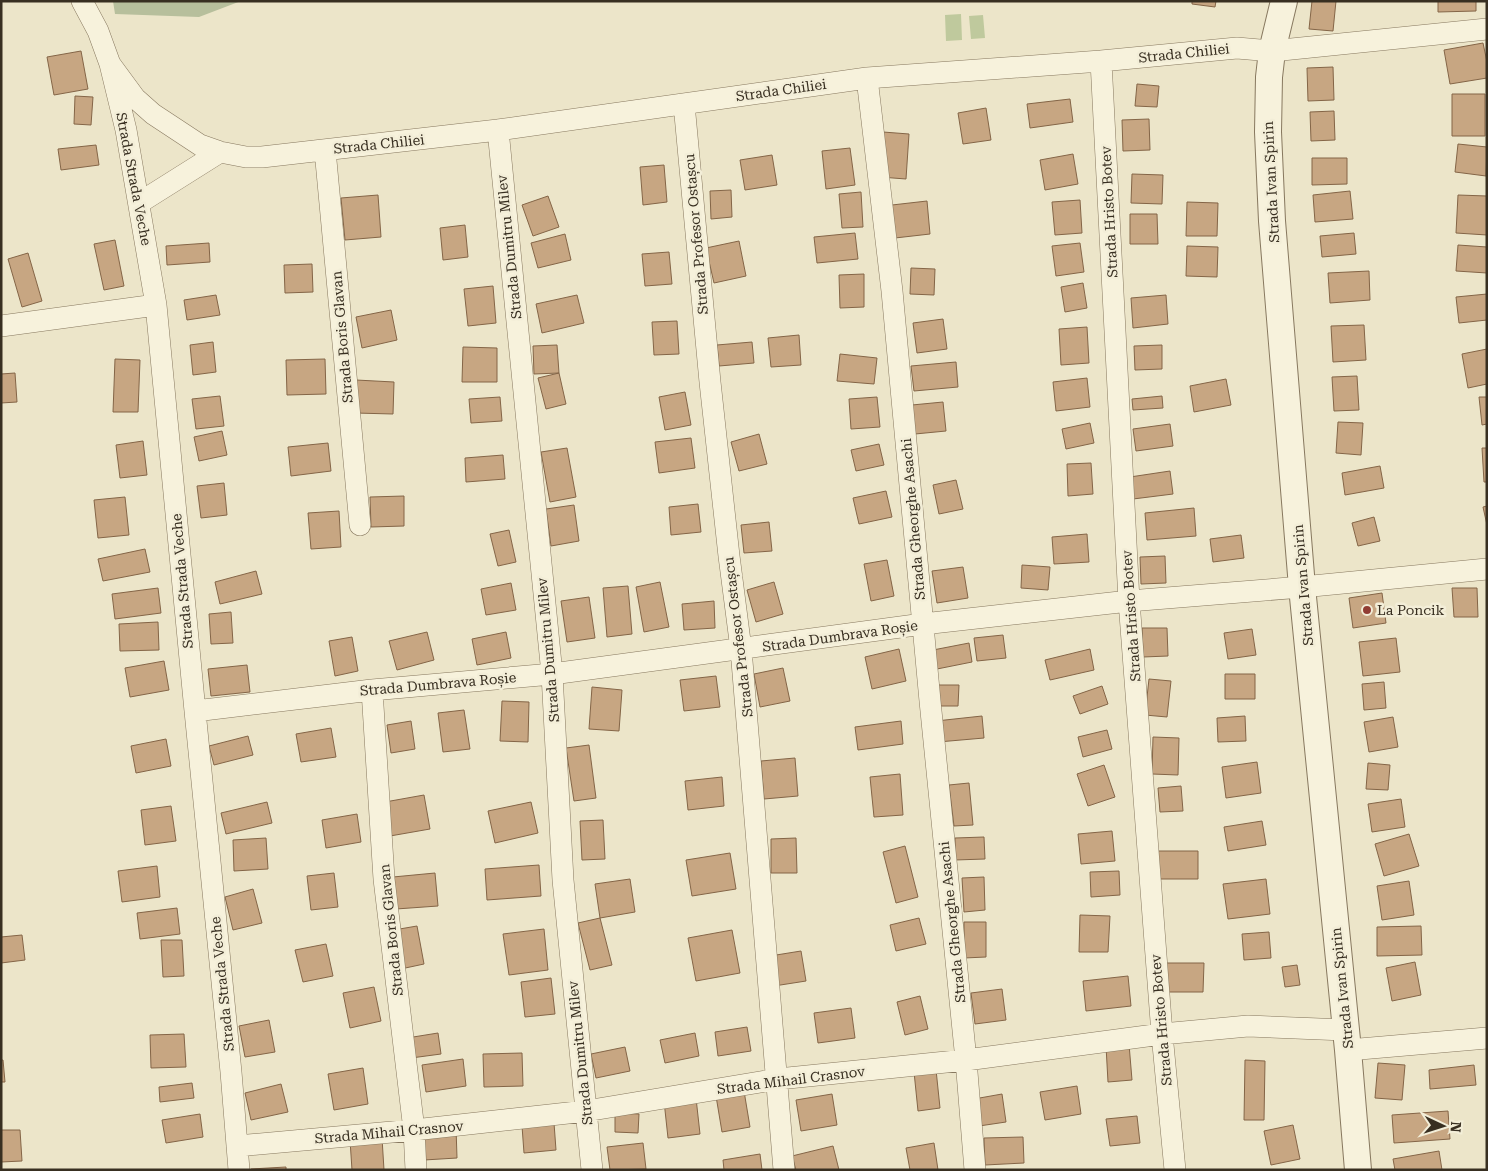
<svg xmlns="http://www.w3.org/2000/svg" width="1488" height="1171" font-family="'Roboto Serif',serif">
	<style>
		.green { fill: #bfc99d }
		.cemetery { fill: #b7bf9c }
		.building { fill: #c7a682; stroke: #846547 }
		.lines { fill: none; stroke-linecap: round; stroke-linejoin: round }
		.minor-casing { stroke: #87785f; stroke-width: 22 }
		.tertiary-casing { stroke: #87785f; stroke-width: 28 }
		.minor { stroke: #f7f2dc; stroke-width: 21 }
		.tertiary { stroke: #f7f2dc; stroke-width: 26 }
		.poi-dot { fill: #913d33; stroke: #f3eed8; stroke-width: 2 }
		.labels { text-anchor: middle; dominant-baseline: central; stroke-width: 5; stroke-linejoin: round; paint-order: stroke }
		.street-label { font-size: 14px; fill: #382f21; stroke: #f3eed8 }
		.poi-label { font-size: 14px; fill: #382f21; stroke: #f3eed8; text-anchor: start }
	</style>
	<rect width="100%" height="100%" fill="#ece5c9"/>
	<path class="green" d="M961 14 962 40 946 41 945 15Z
		M983 15 985 38 971 39 969 16Z"/>
	<path class="cemetery" d="M113 1H241L199 17 115 14Z"/>
	<path class="building" d="M1192 1H1216L1215 7 1192 4Z
		M1312 1H1336L1333 31 1309 29Z
		M1438 1H1476V11L1438 12Z
		M1483 43 1487 62V78L1450 84 1444 50Z
		M81 51 88 89 54 95 47 57Z
		M1333 67 1334 100 1308 101 1307 68Z
		M1137 84 1159 86 1157 107 1135 106Z
		M1452 94H1485V136H1452Z
		M75 96 93 97 91 125 74 124Z
		M1070 99 1073 122 1030 128 1027 104Z
		M986 108 991 140 963 144 958 113Z
		M1334 111 1335 140 1311 141 1310 112Z
		M1149 119 1150 150 1123 151 1122 120Z
		M883 132 909 134 906 179 880 177Z
		M1458 144 1487 147 1486 176 1455 172Z
		M96 145 99 165 61 170 58 149Z
		M850 148 855 185 826 189 822 151Z
		M1073 154 1078 184 1045 190 1040 160Z
		M772 155 777 185 745 190 740 160Z
		M1312 158H1347V184L1312 185Z
		M664 165 667 202 643 205 640 167Z
		M1132 174 1163 175 1162 204 1131 203Z
		M731 190 732 217 711 219 710 191Z
		M1350 191 1353 219 1315 222 1313 195Z
		M861 192 863 227 842 228 839 194Z
		M378 195 381 237 345 240 341 198Z
		M1458 195 1487 196V235L1456 233Z
		M548 196 559 227 533 236 522 205Z
		M1080 200 1082 233 1055 235 1052 202Z
		M927 201 930 234 895 238 892 205Z
		M1187 202 1218 203 1217 236H1186Z
		M1130 214H1157L1158 244H1130Z
		M465 225 468 257 443 260 440 228Z
		M855 233 858 259 817 263 814 237Z
		M1354 233 1356 254 1322 257 1320 236Z
		M565 234 571 260 538 268 531 243Z
		M115 240 124 286 104 290 94 244Z
		M739 241 746 276 714 283 706 248Z
		M209 243 210 262 167 265 166 246Z
		M1080 243 1084 272 1056 276 1052 246Z
		M1458 245 1487 247V273L1456 271Z
		M1187 246 1218 247 1217 277 1186 276Z
		M669 252 672 284 645 286 642 254Z
		M28 253 42 301 22 307 8 259Z
		M312 264 313 292 285 293 284 265Z
		M911 268 935 269 934 295 910 294Z
		M1369 271 1370 300 1330 303 1328 273Z
		M864 274V307L840 308 839 275Z
		M1083 283 1087 308 1065 312 1061 287Z
		M493 286 496 323 468 326 464 289Z
		M1487 294V320L1459 323 1456 297Z
		M216 295 220 315 187 320 184 300Z
		M577 295 584 323 542 333 536 304Z
		M1166 295 1168 324 1133 328 1131 298Z
		M391 310 397 340 362 348 356 317Z
		M943 319 947 349 917 353 913 323Z
		M677 321 679 354 654 355 652 322Z
		M1364 325 1366 360 1333 362 1331 326Z
		M1087 327 1089 363 1061 365 1059 329Z
		M799 335 801 365 771 367 768 338Z
		M213 342 216 372 193 375 190 345Z
		M752 342 754 363 719 366 717 345Z
		M557 345 559 373 534 374 533 346Z
		M1162 345V369L1135 370 1134 346Z
		M463 347 497 348V382H462Z
		M1487 349V384L1468 388 1462 354Z
		M840 354 877 358 874 384 837 381Z
		M115 359 140 360 138 412H113Z
		M325 359 326 394 287 395 286 360Z
		M956 362 958 387 914 391 911 366Z
		M15 373 17 402 1 403V374Z
		M559 373 566 404 546 409 538 378Z
		M1357 376 1359 410 1334 411 1332 377Z
		M1087 378 1090 407 1056 411 1053 382Z
		M1226 379 1231 405 1194 412 1190 386Z
		M356 380 394 382 393 414 355 413Z
		M685 392 691 425 665 430 659 397Z
		M220 396 224 426 196 429 192 399Z
		M1162 396 1163 408 1133 410 1132 399Z
		M500 397 502 421 471 423 469 399Z
		M877 397 880 427 851 429 849 399Z
		M1479 397H1487V424L1482 425Z
		M943 402 946 431 915 434 912 405Z
		M1338 422 1363 423 1361 455 1336 453Z
		M1090 423 1094 443 1066 449 1062 429Z
		M1170 424 1173 446 1136 451 1133 429Z
		M222 431 227 455 199 461 194 437Z
		M759 434 767 464 739 471 731 442Z
		M691 438 695 468 659 473 655 442Z
		M143 441 147 475 120 478 116 445Z
		M328 443 331 471 291 476 288 447Z
		M879 444 884 465 856 471 851 450Z
		M567 448 576 497 550 502 541 452Z
		M1482 448H1487V482H1484Z
		M503 455 505 479 466 482 465 458Z
		M1091 463 1093 494 1068 496 1067 464Z
		M1380 466 1384 488 1345 495 1342 473Z
		M1170 471 1173 494 1133 499 1130 477Z
		M956 480 963 509 939 514 933 485Z
		M224 483 227 515 201 518 197 486Z
		M886 491 892 517 859 524 853 498Z
		M404 496V526L371 527 370 497Z
		M125 497 129 535 98 538 94 500Z
		M698 504 701 532 671 535 669 507Z
		M574 505 579 541 551 546 546 509Z
		M1487 506V525L1483 507Z
		M1194 508 1196 536 1147 540 1145 513Z
		M339 511 341 547 311 549 308 513Z
		M1374 517 1380 541 1358 546 1352 523Z
		M769 522 772 551 744 553 741 525Z
		M509 530 516 562 498 566 490 534Z
		M1087 534 1089 562 1054 564 1052 537Z
		M1241 535 1244 558 1213 562 1210 539Z
		M145 549 150 572 103 581 98 559Z
		M1165 556 1166 583 1141 584 1140 557Z
		M887 560 894 596 871 601 864 564Z
		M1022 565 1050 567 1048 590 1021 588Z
		M963 567 968 598 937 603 932 571Z
		M256 571 262 594 220 604 215 582Z
		M660 582 669 627 644 632 636 587Z
		M774 582 783 614 756 622 747 590Z
		M511 583 516 610 486 615 481 589Z
		M628 586 632 634 607 637 603 588Z
		M158 588 161 613 115 619 112 594Z
		M1452 588H1477L1478 617H1454Z
		M1382 593 1386 623 1353 628 1349 598Z
		M589 597 595 638 567 642 561 601Z
		M714 601 715 628 684 630 682 604Z
		M231 612 233 643 211 644 209 614Z
		M158 622 159 650 120 651 119 624Z
		M1142 628H1167L1168 656 1143 657Z
		M1252 629 1256 655 1228 659 1224 633Z
		M427 632 434 660 397 670 389 641Z
		M506 632 511 658 477 665 472 639Z
		M1003 635 1006 658 977 661 974 638Z
		M352 637 358 671 335 676 329 641Z
		M1396 638 1400 672 1363 676 1359 642Z
		M969 643 972 662 937 669 933 650Z
		M899 649 906 681 872 689 865 657Z
		M1090 649 1094 670 1050 680 1045 660Z
		M164 661 169 690 130 697 125 668Z
		M247 665 250 692 211 696 208 669Z
		M783 668 790 701 760 707 754 674Z
		M1225 674H1255V699H1225Z
		M716 676 720 707 684 711 680 680Z
		M1149 679 1171 681 1167 717 1145 715Z
		M1384 682 1386 708 1364 710 1362 684Z
		M937 685H959L958 706H937Z
		M1102 686 1108 704 1080 714 1073 696Z
		M592 687 622 690 619 731 589 729Z
		M502 701 529 702 528 742 500 741Z
		M464 710 470 749 443 752 438 713Z
		M982 716 984 738 938 742 936 721Z
		M1245 716 1246 741 1218 742 1217 718Z
		M1393 717 1398 747 1369 752 1364 722Z
		M411 721 415 749 391 753 387 725Z
		M901 721 903 744 858 750 855 727Z
		M331 728 336 757 301 762 296 734Z
		M1107 730 1112 749 1083 757 1078 737Z
		M248 736 253 755 214 765 209 746Z
		M1153 737 1179 738 1178 775 1152 774Z
		M166 739 171 766 136 773 131 746Z
		M589 745 596 798 574 801 566 748Z
		M795 758 798 796 764 799 761 761Z
		M1257 762 1261 793 1226 798 1222 767Z
		M1368 763 1390 765 1388 790 1366 789Z
		M1104 765 1115 797 1088 806 1077 774Z
		M900 774 903 815 874 817 870 777Z
		M722 777 724 806 688 810 685 781Z
		M969 783 973 825 954 826 949 785Z
		M1181 786 1183 811 1160 812 1158 788Z
		M424 795 430 829 390 836 385 802Z
		M1401 799 1405 827 1372 832 1368 804Z
		M267 802 272 823 226 834 221 813Z
		M531 802 538 833 495 843 488 811Z
		M171 806 176 841 145 845 141 810Z
		M357 814 361 842 326 848 322 820Z
		M603 820 605 859 582 860 580 821Z
		M1262 821 1266 845 1228 851 1224 827Z
		M1112 831 1115 861 1081 864 1078 834Z
		M1409 834 1419 866 1384 876 1375 844Z
		M984 837 985 859 955 860V838Z
		M266 838 268 869 234 871 233 840Z
		M796 838 797 873H771V839Z
		M905 846 918 897 896 903 883 852Z
		M1156 851H1198V879H1156Z
		M730 853 736 889 692 896 686 860Z
		M539 865 541 896 487 900 485 869Z
		M157 866 160 897 122 902 118 871Z
		M1119 871 1120 895 1091 897 1090 872Z
		M334 873 338 907 311 910 307 876Z
		M435 873 438 906 396 909 393 877Z
		M984 877 985 910 964 912 962 878Z
		M630 879 635 912 600 918 595 884Z
		M1266 879 1270 914 1228 919 1223 884Z
		M1409 881 1414 915 1382 920 1377 886Z
		M253 889 262 923 233 930 225 897Z
		M177 908 180 934 140 939 137 913Z
		M1080 915 1110 916 1108 952H1079Z
		M600 918 612 965 590 970 578 923Z
		M919 918 926 944 896 951 890 925Z
		M964 922H986V957L964 958Z
		M417 926 424 964 396 970 388 931Z
		M1421 926 1422 955 1377 956V927Z
		M544 929 548 970 509 975 503 934Z
		M732 930 740 973 696 981 688 938Z
		M1269 932 1271 958 1244 960 1242 934Z
		M22 935 25 960 1 963V937Z
		M161 940H182L184 976 163 977Z
		M326 944 333 976 303 982 295 950Z
		M801 951 806 981 774 986 770 956Z
		M1415 962 1421 995 1392 1001 1386 968Z
		M1166 963H1204L1203 992H1165Z
		M1297 965 1300 985 1285 987 1282 967Z
		M1128 976 1131 1006 1086 1011 1083 981Z
		M551 978 555 1014 525 1017 521 982Z
		M374 987 381 1021 350 1028 343 993Z
		M1002 989 1006 1020 975 1024 971 993Z
		M920 996 928 1029 905 1035 897 1002Z
		M851 1008 855 1038 818 1043 814 1013Z
		M269 1020 275 1052 245 1057 239 1026Z
		M747 1027 751 1051 718 1056 715 1032Z
		M438 1033 441 1054 411 1058 407 1038Z
		M695 1033 699 1056 665 1063 660 1040Z
		M184 1034 186 1067 151 1068 150 1035Z
		M1129 1044 1132 1080 1108 1082 1106 1046Z
		M625 1047 630 1071 596 1078 591 1054Z
		M522 1053 523 1086 484 1087 483 1054Z
		M463 1059 466 1086 426 1092 422 1065Z
		M1 1060H3L5 1082H1Z
		M935 1060 940 1108 918 1111 913 1062Z
		M1245 1060 1265 1061 1264 1120H1244Z
		M1378 1063 1405 1065 1402 1100 1375 1098Z
		M1474 1065 1476 1085 1430 1089 1429 1070Z
		M363 1068 368 1104 334 1110 328 1074Z
		M192 1083 194 1098 160 1102 159 1087Z
		M281 1084 288 1112 251 1120 245 1093Z
		M743 1085 750 1127 722 1132 715 1090Z
		M1077 1086 1081 1114 1045 1120 1040 1092Z
		M832 1094 837 1125 801 1131 796 1100Z
		M1002 1094 1006 1122 979 1126 974 1099Z
		M696 1098 700 1134 668 1138 664 1101Z
		M1448 1111 1450 1139 1394 1143 1392 1115Z
		M615 1113 639 1114 638 1133 615 1132Z
		M200 1114 203 1137 166 1143 162 1120Z
		M1137 1116 1140 1143 1110 1146 1106 1119Z
		M554 1123 556 1150 524 1153 522 1126Z
		M1293 1125 1300 1159 1271 1165 1264 1131Z
		M456 1127 457 1158 424 1160 422 1129Z
		M1 1130H20L22 1161 1 1162Z
		M1023 1137 1024 1163 985 1165 984 1138Z
		M382 1138 384 1170H352L350 1140Z
		M643 1143 646 1169 610 1170 607 1147Z
		M934 1143 938 1170H910L906 1148Z
		M833 1146 839 1170H796L792 1156Z
		M1439 1151 1442 1170H1395L1393 1159Z
		M760 1154 762 1170H724L723 1160Z
		M286 1167V1170H251V1169Z"/>
	<g class="lines">
		<defs>
			<path id="minor" d="M82 1 98 31 110 64 126 130 156 305 195 711 231 1072 239 1170
				M1101 61 1129 601 1162 1034 1175 1170
				M110 64 135 98 153 114 200 145 220 152 246 157H262L498 130 867 78 1101 61 1237 48 1272 51 1487 29
				M867 78 892 291 930 701 966 1060 975 1170
				M684 104 710 382 729 556 741 649 784 1170
				M498 130 552 674 563 880 592 1170
				M325 150 360 525
				M139 203 220 152
				M1 326 156 305
				M372 690 384 879 414 1130 416 1170
				M195 711 372 690 552 674 923 624 1129 601 1302 587 1487 569
				M1348 1050 1487 1038
				M237 1146 414 1130 586 1111 778 1079 966 1060 1162 1034 1248 1026 1345 1030"/>
			<path id="tertiary" d="M1284 1 1272 51 1269 77 1268 132 1272 221 1302 587 1348 1050 1358 1170"/>
		</defs>
		<use href="#minor" class="minor-casing"/>
		<use href="#tertiary" class="tertiary-casing"/>
		<use href="#minor" class="minor"/>
		<use href="#tertiary" class="tertiary"/>
	</g>
	<circle class="poi-dot" cx="1367" cy="610" r="5"/>
	<g class="labels">
		<g class="street-label">
			<text transform="translate(1184 53) rotate(-6)">Strada Chiliei</text>
			<text transform="translate(781 90) rotate(-8)">Strada Chiliei</text>
			<text transform="translate(379 144) rotate(-6)">Strada Chiliei</text>
			<text transform="translate(134 179) rotate(79)">Strada Strada Veche</text>
			<text transform="translate(1271 182) rotate(-93)">Strada Ivan Spirin</text>
			<text transform="translate(1109 212) rotate(-93)">Strada Hristo Botev</text>
			<text transform="translate(696 234) rotate(-95)">Strada Profesor Ostașcu</text>
			<text transform="translate(509 247) rotate(-96)">Strada Dumitru Milev</text>
			<text transform="translate(342 337) rotate(-95)">Strada Boris Glavan</text>
			<text transform="translate(913 519) rotate(-95)">Strada Gheorghe Asachi</text>
			<text transform="translate(182 581) rotate(-95)">Strada Strada Veche</text>
			<text transform="translate(1303 585) rotate(-95)">Strada Ivan Spirin</text>
			<text transform="translate(1131 616) rotate(-94)">Strada Hristo Botev</text>
			<text transform="translate(840 636) rotate(-8)">Strada Dumbrava Roșie</text>
			<text transform="translate(738 637) rotate(-97)">Strada Profesor Ostașcu</text>
			<text transform="translate(548 650) rotate(-95)">Strada Dumitru Milev</text>
			<text transform="translate(438 684) rotate(-5)">Strada Dumbrava Roșie</text>
			<text transform="translate(952 922) rotate(-96)">Strada Gheorghe Asachi</text>
			<text transform="translate(391 930) rotate(-96)">Strada Boris Glavan</text>
			<text transform="translate(222 984) rotate(-96)">Strada Strada Veche</text>
			<text transform="translate(1342 988) rotate(-96)">Strada Ivan Spirin</text>
			<text transform="translate(1161 1020) rotate(-95)">Strada Hristo Botev</text>
			<text transform="translate(580 1053) rotate(-96)">Strada Dumitru Milev</text>
			<text transform="translate(791 1080) rotate(-7)">Strada Mihail Crasnov</text>
			<text transform="translate(389 1132) rotate(-5)">Strada Mihail Crasnov</text>
		</g>
		<g class="poi-label">
			<text x="1377" y="610">La Poncik</text>
		</g>
	</g>
	<rect width="1488" height="1171" fill="none" stroke="#382f21" stroke-width="5"/>
	<g transform="translate(1443 1126) rotate(94)" stroke="#f3eed8" stroke-width="4" paint-order="stroke">
	<path d="M0-4L9 19L0 12L-9 19Z" fill="#382f21"/>
	<text y="-8" font-size="14" font-weight="bold" text-anchor="middle" fill="#382f21">N</text>
	</g>
</svg>
